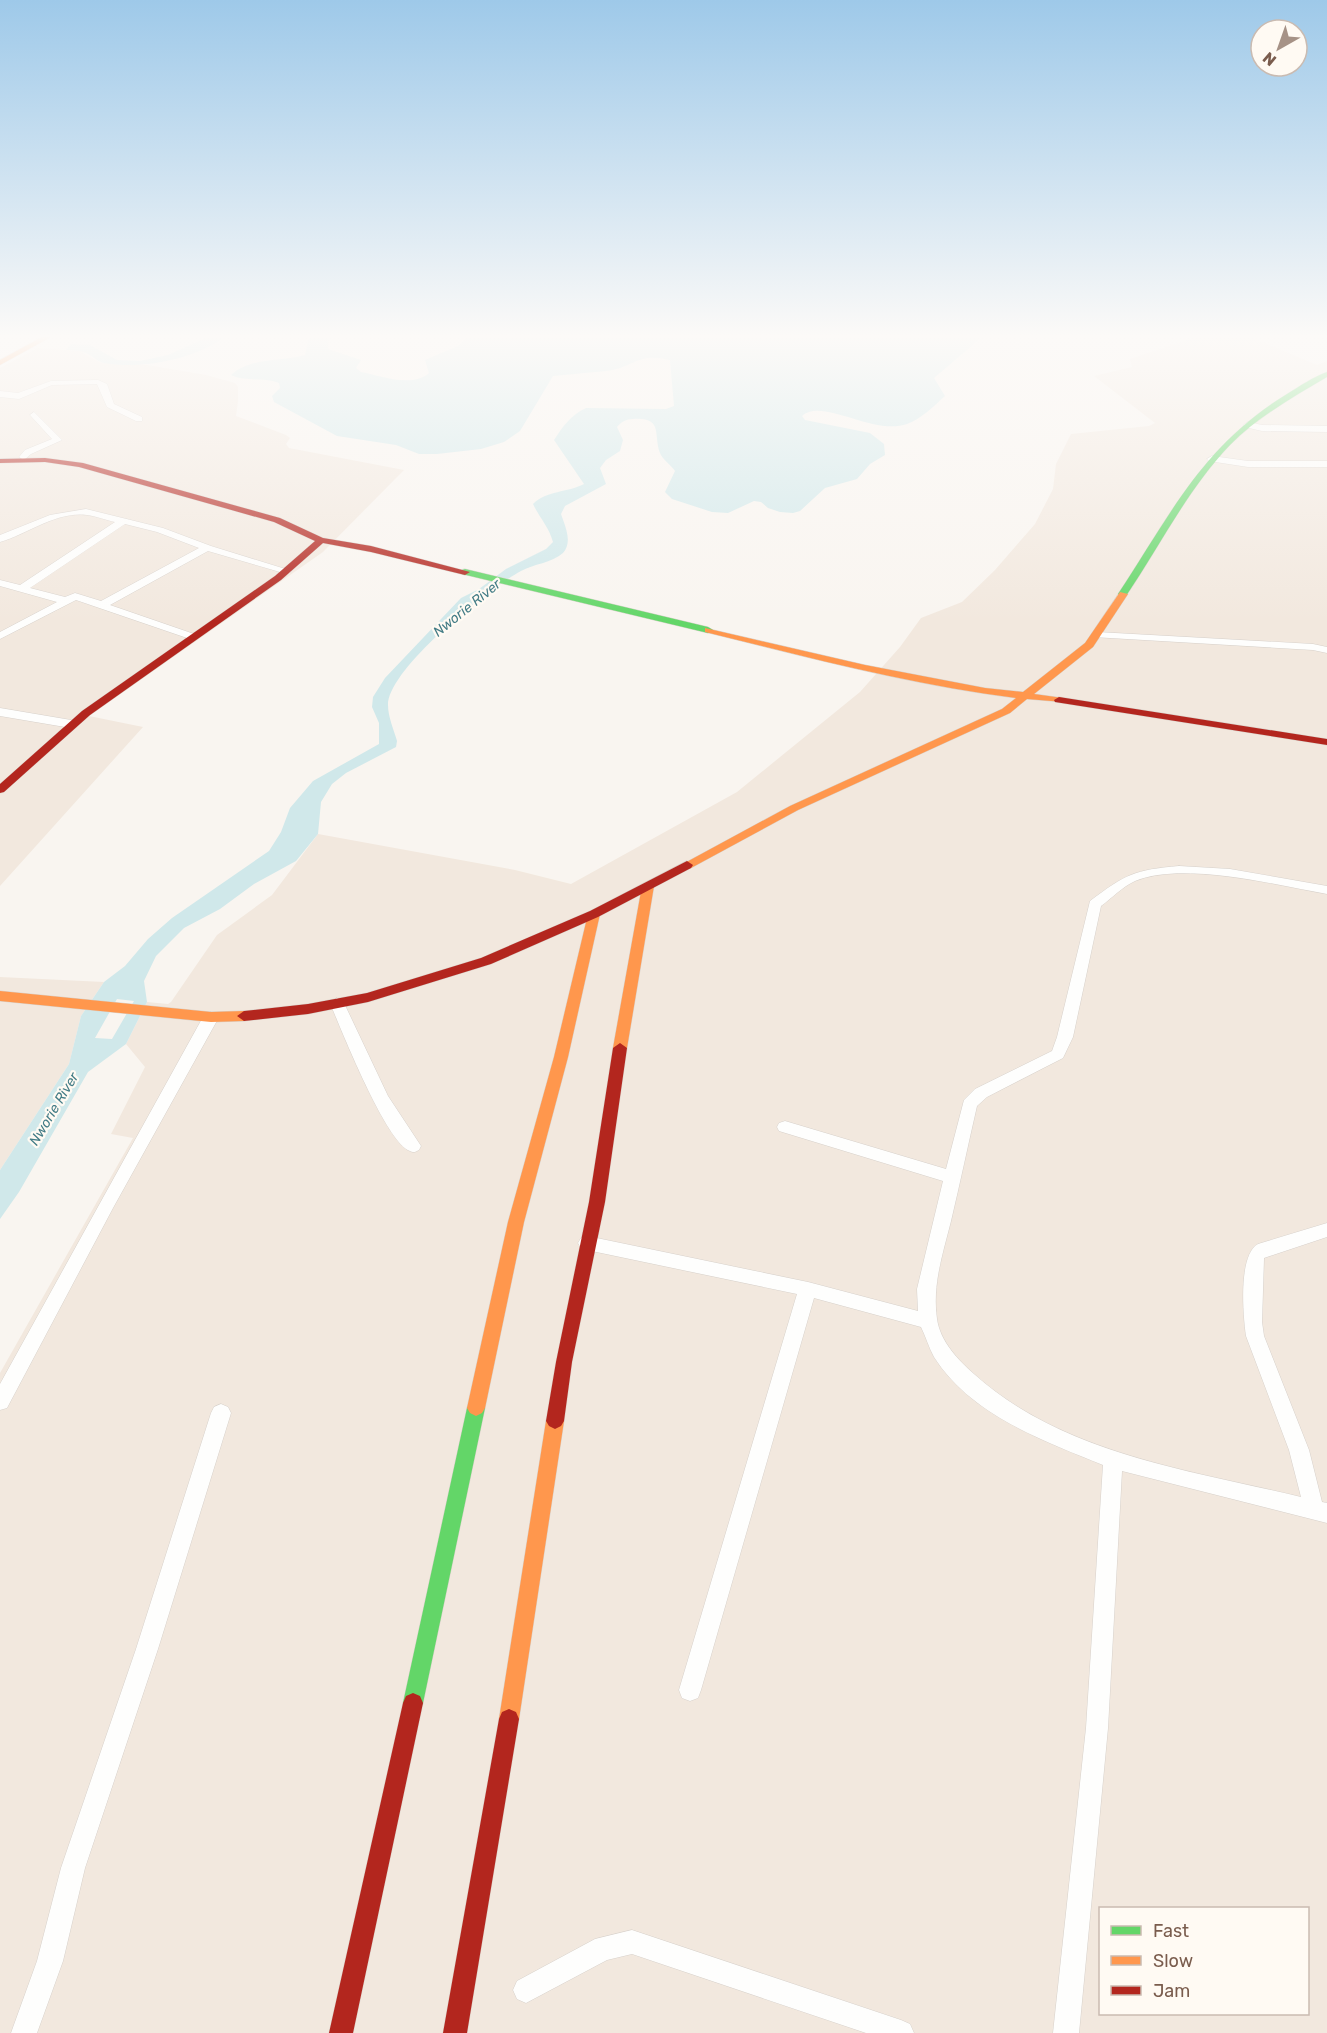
<svg xmlns="http://www.w3.org/2000/svg" width="1327" height="2033" font-family="Rubik,sans-serif">
	<style>
		.residential { fill: #f2e8de; fill-rule: evenodd }
		.water { fill: #d0e8ea; fill-rule: evenodd }
		.lines { fill: none; stroke-linecap: round; stroke-linejoin: round }
		.street-casing { stroke: #d7d1cb; stroke-width: 1 }
		.fast-casing { stroke: #d9d2cb; stroke-width: 1 }
		.slow-casing { stroke: #d9d2cb; stroke-width: 1 }
		.jam-casing { stroke: #d9d2cb; stroke-width: 1 }
		.street { fill: #fefefd; fill-rule: evenodd }
		.fast { fill: #63d668; fill-rule: evenodd }
		.slow { fill: #ff974d; fill-rule: evenodd }
		.jam { fill: #b3261e; fill-rule: evenodd }
		.labels { text-anchor: middle; dominant-baseline: central; stroke-width: 4.5; stroke-linejoin: round; paint-order: stroke }
		.far-water-label { font-size: 14px; font-style: italic; fill: #437c86; stroke: #fffaf3 }
	</style>
	<rect width="100%" height="100%" fill="#f9f5f0"/>
	<path class="residential" d="M1196 337H1250L1317 365 1327 361V2033H0V1373L133 1138 111 1134 145 1067 126 1044 147 1002 168 1004 171 1002 217 935 272 895 318 834 515 870 571 884 737 792 860 692 900 647 921 618 962 602 995 570 1035 524 1053 489 1056 464 1071 434 1149 426 1155 423 1094 376 1132 367 1130 359ZM1100 1908H1308V2014H1100Z
		M38 348 79 351 101 363 147 365 206 375 235 383 238 387V401L236 416 286 435 290 438 286 444 289 448 404 470 323 552 89 716 143 727 0 886V368Z
		M0 977 104 982 81 1016 69 1064 0 1170Z"/>
	<path class="water" d="M208 337H225C195 359 141 370 104 363 98 362 94 357 88 354 81 350 73 350 66 350L71 344 90 345 117 360 140 361 168 355Z
		M309 337H329L328 349 361 360 356 368 361 372C381 376 412 388 429 373L425 360 458 346 467 337H982L934 378 945 396C934 406 921 419 907 424 873 436 822 397 802 416L805 420 870 433 884 444 885 455 870 464 857 479 825 488 800 511 793 513 780 512 768 508 761 502 754 501 728 513 712 512 672 499 665 492 675 471C671 465 662 459 660 453 653 435 664 417 633 419 626 419 621 422 617 427L623 440 620 451 606 460 600 468 606 484 565 506 561 514C565 526 573 542 563 553 552 563 533 564 521 571 489 588 388 669 388 705 388 717 394 730 397 741L396 747 346 773 332 784 321 802 318 834 296 861 254 884 220 909 184 928 156 956 144 981 147 1002 126 1044 88 1072 19 1192 0 1219V1170L69 1064 81 1016 104 982 125 966 148 939 172 918 269 851 281 832 290 808 313 781 379 744V723L372 707 373 697 385 678 461 598 479 589 506 569 546 549 553 542C549 527 539 517 533 504 547 490 567 493 584 484L554 440C563 426 571 415 586 408L666 409 674 406 670 360C636 352 636 367 606 371 588 373 571 374 553 376L520 431 504 442 481 449 437 454H419L396 445 337 436 274 402 272 396 280 388 279 383C263 377 246 382 231 375 251 357 280 362 305 355ZM117 999 134 1001 112 1039 95 1038Z"/>
	<g class="lines">
		<defs>
			<path id="street" d="M98 380 107 384 114 404 142 417V421H136L107 407 97 384 52 385 19 399 0 397V391L18 393 51 381Z
				M34 412 62 440 31 454 24 460 19 457 25 450 52 439 30 415Z
				M1248 422 1262 425 1327 426V432L1262 431 1245 427 1244 425Z
				M1212 456 1248 461H1327V467H1248L1209 461 1207 459Z
				M86 509 163 528 211 546 292 571 287 574 208 551 110 605 197 635 198 637 193 640 76 600 0 639V632L57 602 0 586V580L20 585 115 522C106 520 96 516 87 515 56 511 28 534 0 542V535L50 515ZM125 524 157 532 199 548 101 601 75 593 65 597 30 588Z
				M1097 632 1313 644 1327 647V653L1313 650 1093 637 1092 635Z
				M0 708 71 720 77 724 71 728 0 716Z
				M1179 866 1230 869 1327 886V894C1276 885 1183 861 1135 881 1122 887 1112 898 1101 906L1073 1037 1063 1058 987 1097 977 1106C968 1145 960 1183 951 1221 943 1253 932 1285 937 1319 940 1341 958 1360 974 1374 1063 1454 1189 1470 1301 1497L1289 1450 1246 1336C1243 1315 1238 1255 1258 1244L1327 1223V1237L1264 1258 1262 1322 1264 1336 1309 1450 1322 1502 1327 1503V1523L1122 1471 1108 1728 1079 2033H1053L1086 1728 1103 1465C1042 1440 971 1415 934 1357 929 1348 926 1337 921 1327L814 1298 701 1690 698 1698 690 1701 682 1698 679 1690 797 1294 587 1250 581 1248 578 1243 581 1238 587 1236 808 1282 918 1311 917 1289 943 1181 779 1131 777 1127 779 1123 785 1121 946 1169 964 1100 975 1089 1052 1051 1057 1037 1090 901C1126 874 1134 870 1179 866Z
				M337 998 344 1003 388 1096 421 1146 419 1150C415 1152 414 1153 410 1151 386 1143 341 1029 330 1003Z
				M211 1012 219 1017 113 1208 7 1408 0 1410V1384L203 1017Z
				M221 1404 228 1407 231 1413 158 1649 85 1868 63 1961 37 2033H11L37 1961 61 1868 136 1649 211 1413 214 1407Z
				M632 1930 901 2020 910 2024 914 2033H866L632 1954 607 1960 526 2003 517 1999 513 1990 517 1981 595 1939Z"/>
			<path id="fast" d="M1327 372V377C1293 397 1258 417 1230 445 1187 490 1160 546 1126 596H1120L1118 594C1171 514 1202 446 1287 394 1300 386 1313 377 1327 372Z
				M465 569 708 627 713 630 708 633 462 574V570Z
				M476 1400 482 1403 485 1408 423 1703 420 1710 413 1713 406 1710 403 1703 467 1408 470 1403Z"/>
			<path id="slow" d="M42 337H51L0 365V360Z
				M1120 592 1128 594 1093 647 1034 694 1063 698V702L1027 699 1010 713 798 810 691 868 687 869 681 865 790 806 1002 709 1016 698C911 685 807 657 705 632V628L865 665 985 688 1023 692 1085 643Z
				M648 882 654 886 627 1048 620 1053 613 1048 642 886Z
				M594 910 600 914 568 1057 524 1222 485 1408 482 1413 476 1416 470 1413 467 1408 508 1222 554 1057 588 914Z
				M0 991 211 1012 244 1011 251 1016 244 1021 211 1022 0 1001Z
				M555 1413 561 1416 564 1421 519 1719 516 1726 509 1729 502 1726 499 1719 546 1421 549 1416Z"/>
			<path id="jam" d="M45 458 83 463 280 518 323 538 371 546 470 572 465 575 371 552 323 543 281 580 90 715 4 792 0 793V784L82 711 275 576 315 541 274 522 79 467 45 462 0 463V459Z
				M1059 697 1327 739V745L1055 702 1054 700Z
				M687 861 693 865 691 868 598 917 491 964 368 1002 308 1014 244 1021 237 1016 244 1011 308 1004 367 993 481 958 590 911Z
				M620 1043 627 1048 605 1202 572 1362 564 1421 561 1426 555 1429 549 1426 546 1421 556 1362 589 1202 613 1048Z
				M413 1693 420 1696 423 1703 353 2033H329L403 1703 406 1696Z
				M509 1709 516 1712 519 1719 467 2033H443L499 1719 502 1712Z"/>
		</defs>
		<use href="#street" class="street-casing"/>
		<use href="#fast" class="fast-casing"/>
		<use href="#slow" class="slow-casing"/>
		<use href="#jam" class="jam-casing"/>
		<use href="#street" class="street"/>
		<use href="#fast" class="fast"/>
		<use href="#slow" class="slow"/>
		<use href="#jam" class="jam"/>
	</g>
	<linearGradient id="sky" x2="0" y2="1"><stop stop-color="#9ec9e9"/><stop offset="0.54" stop-color="#fcfaf8"/><stop offset="1" stop-color="#fcfaf8" stop-opacity="0"/></linearGradient>
	<rect width="1327" height="622" fill="url(#sky)"/>
	<g class="labels">
		<g class="far-water-label">
			<text transform="translate(467 608) rotate(-39)">Nworie River</text>
			<text transform="translate(54 1109) rotate(-59)">Nworie River</text>
		</g>
	</g>
	<rect x="1099" y="1907" width="210" height="108" fill="#fffaf3" stroke="#cabbb1" stroke-width="1.5"/>
	<rect x="1111" y="1926" width="30" height="9" fill="#63d668" stroke="#cabbb1" stroke-width="1.5"/>
	<text x="1153" y="1937" font-size="18" fill="#7a5c4d">Fast</text>
	<rect x="1111" y="1956" width="30" height="9" fill="#ff974d" stroke="#cabbb1" stroke-width="1.5"/>
	<text x="1153" y="1967" font-size="18" fill="#7a5c4d">Slow</text>
	<rect x="1111" y="1986" width="30" height="9" fill="#b3261e" stroke="#cabbb1" stroke-width="1.5"/>
	<text x="1153" y="1997" font-size="18" fill="#7a5c4d">Jam</text>
	<g transform="translate(1279 48) rotate(220)"><circle r="28" fill="#fffaf3" stroke="#cabbb1" stroke-width="1.5"/>
	<path d="M0-4.5L10 22L0 15L-10 22Z" fill="#a69286"/>
	<text y="-9" font-size="16" font-weight="bold" text-anchor="middle" fill="#7a5c4d">N</text>
	</g>
</svg>
